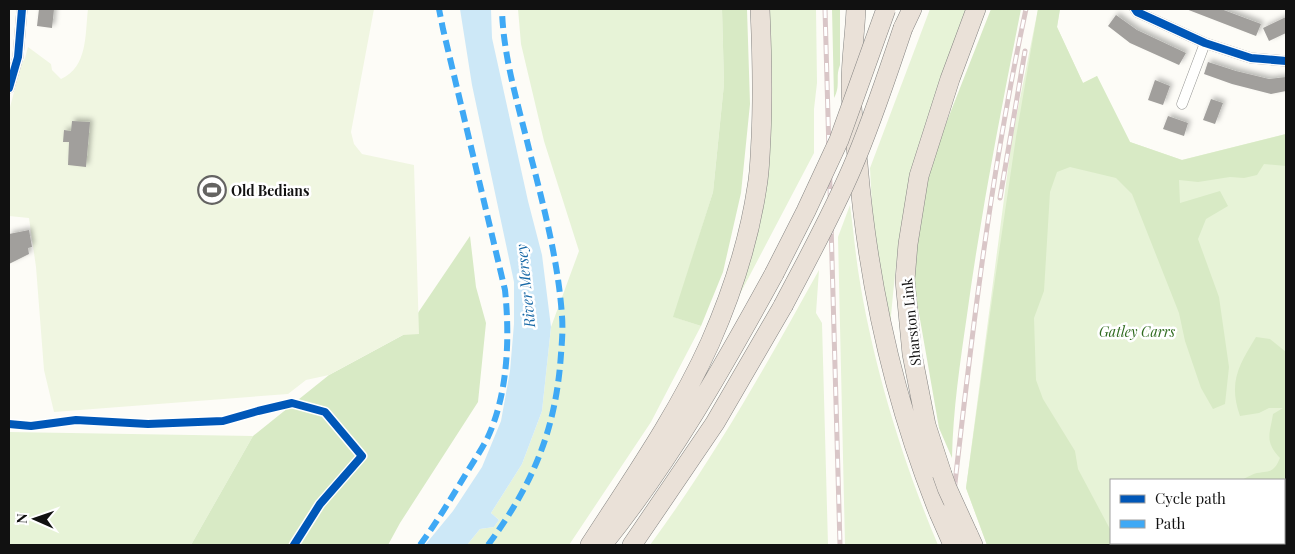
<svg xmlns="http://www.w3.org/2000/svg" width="1295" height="554" font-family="'Playfair Display',serif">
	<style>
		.green { fill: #e7f3d7; fill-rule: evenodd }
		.forest { fill: #d8eac5 }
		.pitch { fill: #f0f6e1 }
		.water { fill: #cde8f7 }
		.building { fill: #a19f9c; filter: url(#shadow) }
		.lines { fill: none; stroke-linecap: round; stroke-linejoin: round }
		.minor-casing { stroke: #979795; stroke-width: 11 }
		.motorway-casing { stroke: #858482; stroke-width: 20 }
		.minor { stroke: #fffffe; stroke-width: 10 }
		.motorway { stroke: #eae1d8; stroke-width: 19 }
		.rail-casing { stroke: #d9c6c7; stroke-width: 5 }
		.rail { stroke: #fff; stroke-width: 3; stroke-dasharray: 9; stroke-linecap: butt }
		.motorway-bridge-casing { stroke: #858482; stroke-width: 20; stroke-linecap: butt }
		.motorway-bridge { stroke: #eae1d8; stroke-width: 19 }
		.quiet { stroke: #3fa9f5; stroke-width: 6; stroke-dasharray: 12 6; stroke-linecap: butt }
		.cycleway-casing { stroke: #fff; stroke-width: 11 }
		.cycleway { stroke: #0057b8; stroke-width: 8 }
		.labels { text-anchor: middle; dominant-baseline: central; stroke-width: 5; stroke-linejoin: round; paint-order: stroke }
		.poi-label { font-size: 14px; font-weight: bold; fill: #111; stroke: #fff; text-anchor: start }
		.street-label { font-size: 14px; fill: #111; stroke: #fff }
		.park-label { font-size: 14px; font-style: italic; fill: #2f6b1f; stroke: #fff }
		.water-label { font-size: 15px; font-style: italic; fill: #1768a6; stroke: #fff }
	</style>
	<defs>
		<filter id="shadow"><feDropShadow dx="3" dy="-3" stdDeviation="2.5" flood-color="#0004"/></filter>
	</defs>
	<rect width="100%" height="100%" fill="#fdfcf7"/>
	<path class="green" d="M518 9H722L724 84 713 192 674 317 701 326 651 422 569 545H467L480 529 494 527 499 520 491 513 522 464 542 411 551 327 579 251 544 141 521 44Z
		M766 9H816L817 83 814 109V153L720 332 739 283Z
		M930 9H968C946 66 922 125 909 185 899 232 894 280 890 328L873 225 870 168Z
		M1038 9H1060L1057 27 1083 83 1097 76 1130 142 1182 160 1286 134V545H987L966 488 1012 138ZM1111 480H1284V543H1111Z
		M850 205C853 227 855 249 858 270 872 362 902 460 938 545H845L838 237Z
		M819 270 816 313 822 323 828 545H650C714 458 767 364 819 270Z
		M9 432 253 436 191 545H9Z"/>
	<path class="forest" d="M722 9H747L750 104 741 193 723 272 701 326 673 317 713 192 724 84Z
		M832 9H840V65C835 77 841 85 834 98Z
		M991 9H1021C1001 110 981 212 967 315 960 363 953 410 952 458L939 428 914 285 920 208 938 144Z
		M1038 9H1060L1057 27 1083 83 1097 76 1130 142 1182 160 1286 134V166L1264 164 1257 175 1244 178 1230 177 1198 182 1179 180 1180 203 1220 191 1228 206 1206 219 1198 239 1219 297 1229 367 1225 404 1213 409 1201 388 1185 341 1179 313 1132 194 1116 178 1070 167 1057 172 1050 192 1044 291 1034 318 1036 380 1043 399 1075 451 1078 469 1111 531V543H1118L1120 545H987L966 488 992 300 1016 137Z
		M470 236 476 287 486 323 478 402 400 523 388 545H191L253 436 329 375 403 335Z
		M1256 337 1270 339 1286 352V474L1284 480H1241C1246 478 1252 474 1257 473 1271 471 1274 472 1280 458 1264 441 1270 434 1273 414L1283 408H1269L1259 413 1240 416C1228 382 1239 365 1256 337Z"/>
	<path class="pitch" d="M88 9H374L351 132 354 144 362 154 414 165 419 334 403 335 329 375 306 380 288 394 54 412 44 370 36 267 29 218 9 216V111L18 77 16 75 25 58 28 47 51 64 52 70 61 79C88 67 85 34 88 9Z"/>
	<path class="water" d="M460 9H491L492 38 528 201 542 255 551 327 542 411 522 464 491 513 499 520 494 527 480 529 467 545H425L453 511 482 467 501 421 510 371 514 324V282L472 85Z"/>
	<path class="building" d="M39 9H54L52 28 37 26Z
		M1186 9H1221L1261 24 1256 36Z
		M1116 15 1137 30 1186 53 1179 65 1130 43 1108 26Z
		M1286 17V33L1269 41 1263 28Z
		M1208 62 1236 71 1269 79 1286 77V91L1271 94 1232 84 1204 74Z
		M1155 80 1170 86 1163 105 1148 100Z
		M1211 99 1223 103 1215 124 1203 120Z
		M1168 116 1188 123 1184 136 1163 129Z
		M72 121 90 122 86 167 68 165 69 142H63L64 130 71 131Z
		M29 230 32 247 28 248 29 254 9 264V234Z"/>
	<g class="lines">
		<defs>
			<path id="minor" d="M1135 9 1137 12 1205 43 1251 58 1286 61
				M9 88 18 57 22 9
				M1182 104 1205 43"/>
			<path id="motorway" d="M856 9C855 34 851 59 851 84 851 111 855 138 858 164 868 283 894 401 939 513
				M903 28 912 9
				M942 474 926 425 912 354 905 280 908 244 919 176 950 79 976 9
				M968 534 973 545
				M603 544C670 461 723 367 774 274
				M590 545C632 480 678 414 710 343 732 293 749 241 757 187 760 171 760 154 761 138 763 95 762 52 760 9
				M632 545 715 423 783 306"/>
		</defs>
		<use href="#minor" class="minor-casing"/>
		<use href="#motorway" class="motorway-casing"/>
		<use href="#minor" class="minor"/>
		<use href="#motorway" class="motorway"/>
		<defs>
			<path id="rail" d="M825 9 840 545
				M1000 198 1025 51
				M948 545C968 366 988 185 1026 9"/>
		</defs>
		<use href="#rail" class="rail-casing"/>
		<use href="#rail" class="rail"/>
		<defs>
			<path id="motorway-bridge" d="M774 274 806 211 839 140 886 9
				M783 306C807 260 832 215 852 168 872 122 887 75 903 28
				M942 474 947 488 968 534
				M939 513 953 545"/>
		</defs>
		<use href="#motorway-bridge" class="motorway-bridge-casing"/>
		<use href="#motorway-bridge" class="motorway-bridge"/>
		<path class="quiet" d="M1235 543 1238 545
			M420 545C437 522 452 497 467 472 474 461 481 450 487 439 508 395 510 338 505 290L443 29 439 9
			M488 545C533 484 556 430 561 354 562 342 563 329 562 316 558 259 543 204 529 149 518 104 503 56 502 9"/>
		<defs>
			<path id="cycleway" d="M1135 9 1137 12 1205 43 1251 58 1286 61
				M9 88 18 57 22 9
				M9 424 31 426 76 420 148 424 223 421 258 411 292 403 325 412 362 456 320 504 294 545"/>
		</defs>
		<use href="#cycleway" class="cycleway-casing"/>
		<use href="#cycleway" class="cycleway"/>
	</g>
	<defs>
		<symbol id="stadium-ring" viewBox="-11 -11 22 22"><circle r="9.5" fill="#fff" stroke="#646362" stroke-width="1.5"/><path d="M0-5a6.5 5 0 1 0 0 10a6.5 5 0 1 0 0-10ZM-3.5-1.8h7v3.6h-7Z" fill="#646362"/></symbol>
	</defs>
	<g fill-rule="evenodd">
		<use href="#stadium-ring" x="196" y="174" width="32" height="32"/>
	</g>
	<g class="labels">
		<g class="poi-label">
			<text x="231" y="190">Old Bedians</text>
		</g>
		<g class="street-label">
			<text transform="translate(911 322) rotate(-96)">Sharston Link</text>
		</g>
		<g class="park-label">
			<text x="1137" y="331">Gatley Carrs</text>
		</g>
		<g class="water-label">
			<text transform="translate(525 286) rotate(-96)">River Mersey</text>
		</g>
	</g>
	<rect width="1295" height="554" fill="none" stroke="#111111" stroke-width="20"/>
	<rect x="1110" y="479" width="175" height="65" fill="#ffffff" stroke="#a0a0a0"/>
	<rect x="1120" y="495" width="25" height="8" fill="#0057b8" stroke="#a0a0a0"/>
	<text x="1155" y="504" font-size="15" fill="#111111">Cycle path</text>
	<rect x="1120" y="520" width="25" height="8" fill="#3fa9f5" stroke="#a0a0a0"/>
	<text x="1155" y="529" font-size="15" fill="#111111">Path</text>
	<g transform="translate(35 519) rotate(272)" stroke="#ffffff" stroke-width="4" paint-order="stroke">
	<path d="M0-4L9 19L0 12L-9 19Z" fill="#111111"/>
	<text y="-8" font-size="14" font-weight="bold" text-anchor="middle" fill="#111111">N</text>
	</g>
</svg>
